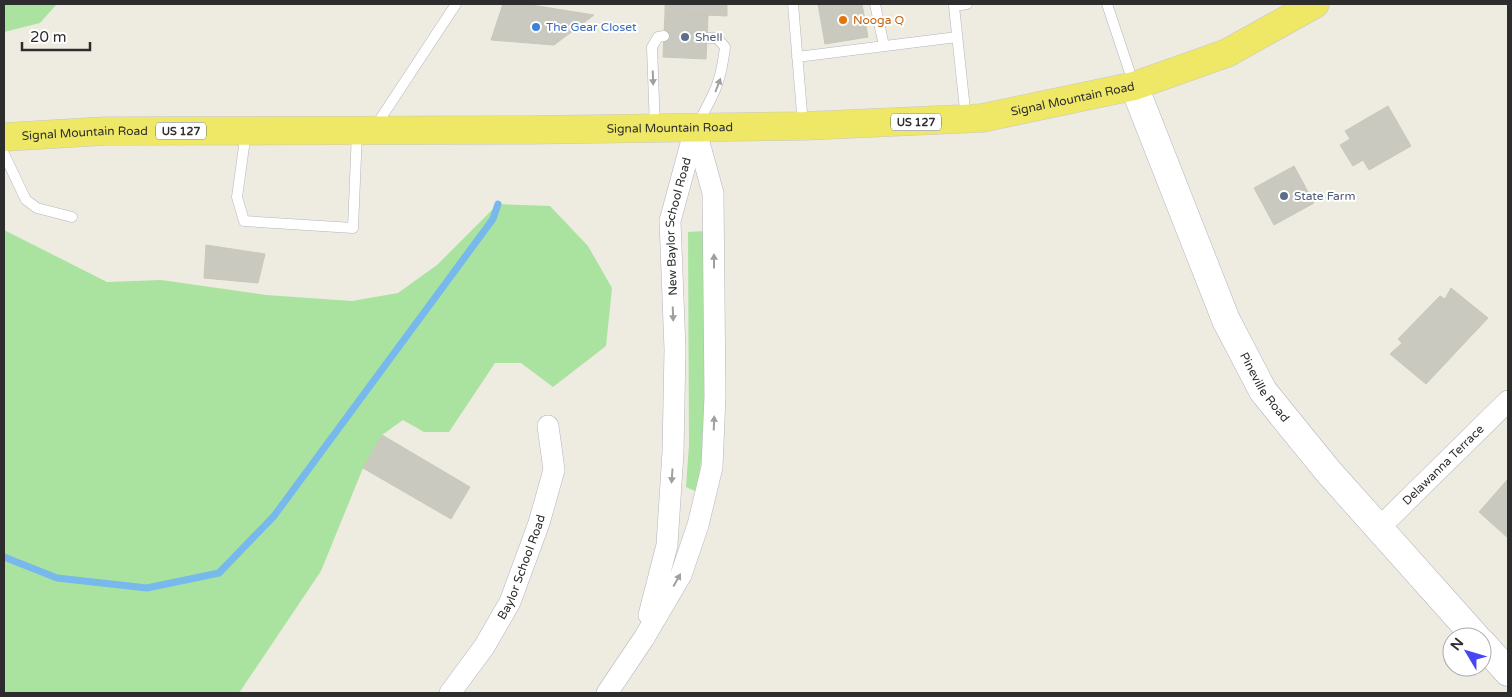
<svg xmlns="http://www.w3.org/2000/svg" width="1512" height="697" font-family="'Varela Round',sans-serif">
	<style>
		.green { fill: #aae39f }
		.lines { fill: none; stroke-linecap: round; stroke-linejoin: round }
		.stream { stroke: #77b8ed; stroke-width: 7 }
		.building { fill: #cac9bf; stroke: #cac7ba }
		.lane-casing { stroke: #b4b4c0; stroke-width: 11 }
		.street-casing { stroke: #b4b4c0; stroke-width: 22 }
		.secondary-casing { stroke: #b4b4c0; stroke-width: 29 }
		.primary-casing { stroke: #c8c8c8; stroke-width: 29 }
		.lane { stroke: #fff; stroke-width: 10 }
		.street { stroke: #fff; stroke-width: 21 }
		.secondary { stroke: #fff; stroke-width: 28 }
		.primary { stroke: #eee866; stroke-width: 28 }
		.oneway { fill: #a0a0a0 }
		.food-dot { fill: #e8710a; stroke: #fff; stroke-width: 2 }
		.shop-dot { fill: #3f7fe0; stroke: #fff; stroke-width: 2 }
		.service-dot { fill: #5c6f8a; stroke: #fff; stroke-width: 2 }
		.labels { text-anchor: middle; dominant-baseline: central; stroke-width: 4; stroke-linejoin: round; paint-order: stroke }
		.shield { fill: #fff; stroke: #6c6c6c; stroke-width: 1 }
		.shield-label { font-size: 11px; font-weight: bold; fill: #2d2d2d }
		.food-label { font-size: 12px; fill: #c56008; stroke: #fff; text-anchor: start }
		.shop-label { font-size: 12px; fill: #366cbe; stroke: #fff; text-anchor: start }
		.service-label { font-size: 12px; fill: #4e5e75; stroke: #fff; text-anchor: start }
		.street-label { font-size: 12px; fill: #2d2d2d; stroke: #fff }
	</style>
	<rect width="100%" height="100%" fill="#eeebe1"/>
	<path class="green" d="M4 4H57L40 23 4 32Z
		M498 204 550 206 588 246 612 288 606 346 553 387 521 363H495L449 432H424L403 420 382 435 363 468 321 571 239 693H4V230L107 282 161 280 266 295 352 301 398 293 437 265Z
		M704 231 705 432 697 492 686 487 689 445 688 232Z"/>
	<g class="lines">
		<path class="stream" d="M4 557 57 578 147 588 219 573 274 516 493 219 498 204"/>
	</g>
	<path class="building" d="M503 4H525L594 15 554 45 491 40Z
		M665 4H727V16L665 13Z
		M818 4H862L868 37 825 44Z
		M665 13 708 15 706 59 663 57Z
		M1388 106 1411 146 1369 170 1363 160 1353 166 1340 145 1350 139 1345 131Z
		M1294 166 1314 203 1274 225 1254 188Z
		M206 245 265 254 258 283 204 278Z
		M1451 288 1488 318 1426 384 1390 354 1402 343 1398 339 1440 296 1445 299Z
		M382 435 470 487 451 519 363 468Z
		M1508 479V538L1479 512Z"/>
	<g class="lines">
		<defs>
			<path id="lane" d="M793 4 803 125
				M875 4 884 46
				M1107 4 1134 85
				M797 57 957 37
				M966 119 954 6 967 4
				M697 125C714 94 721 83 725 47L717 38H707
				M375 127 456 4
				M655 128 652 47 658 37 664 36
				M246 132 237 197 244 221 353 228 357 132
				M4 154 26 200 37 208 72 217"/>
			<g id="street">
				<path id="s1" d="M1379 528 1508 401"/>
				<path id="s2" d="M649 615 667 545 673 452 675 349 670 221 695 129"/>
				<path id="s3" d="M450 693 484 647 510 602 539 523 554 470 548 426"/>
				<path d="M607 693 644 638 681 575 698 525 712 467 715 396 713 193 695 128"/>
			</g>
			<g id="secondary">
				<path id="s4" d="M1134 86 1226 320 1263 391 1327 470 1476 637"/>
				<path d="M1482 643 1508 672"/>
			</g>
			<g id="primary">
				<path id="s5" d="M4 137 106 131 528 130 804 126 982 118 1134 86 1227 53 1315 4"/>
			</g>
		</defs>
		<use href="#lane" class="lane-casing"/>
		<use href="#street" class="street-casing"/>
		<use href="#secondary" class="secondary-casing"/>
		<use href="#primary" class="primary-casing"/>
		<use href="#lane" class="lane"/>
		<use href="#street" class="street"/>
		<use href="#secondary" class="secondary"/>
		<use href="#primary" class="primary"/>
	</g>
	<defs><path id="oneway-solid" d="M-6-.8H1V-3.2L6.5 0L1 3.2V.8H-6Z" transform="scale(1.25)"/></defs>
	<g class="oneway">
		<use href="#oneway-solid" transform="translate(653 78) rotate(88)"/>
		<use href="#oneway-solid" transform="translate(718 85) rotate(-69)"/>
		<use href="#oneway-solid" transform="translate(714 261) rotate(-90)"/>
		<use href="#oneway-solid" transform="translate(673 314) rotate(88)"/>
		<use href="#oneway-solid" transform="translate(714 423) rotate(-88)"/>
		<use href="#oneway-solid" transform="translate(672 476) rotate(94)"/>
		<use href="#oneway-solid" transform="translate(677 580) rotate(-61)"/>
	</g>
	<circle class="food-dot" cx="843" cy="20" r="5"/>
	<circle class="shop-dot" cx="536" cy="27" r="5"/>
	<g class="service-dot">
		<circle cx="685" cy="37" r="5"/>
		<circle cx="1284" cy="196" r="5"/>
	</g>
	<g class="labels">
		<g class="shield">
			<rect x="891" y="113.5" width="50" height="17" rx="4"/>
			<rect x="156" y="122.5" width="50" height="17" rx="4"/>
		</g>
		<g class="shield-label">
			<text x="916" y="122">US 127</text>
			<text x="181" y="131">US 127</text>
		</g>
		<g class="food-label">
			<text x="853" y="20">Nooga Q</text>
		</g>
		<g class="shop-label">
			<text x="546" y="27">The Gear Closet</text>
		</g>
		<g class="service-label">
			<text x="695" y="37">Shell</text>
			<text x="1294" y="196">State Farm</text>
		</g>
		<g class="street-label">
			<text stroke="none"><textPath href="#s5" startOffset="1071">Signal Mountain Road</textPath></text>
			<text stroke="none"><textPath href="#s5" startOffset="666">Signal Mountain Road</textPath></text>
			<text stroke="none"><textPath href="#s5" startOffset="81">Signal Mountain Road</textPath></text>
			<text stroke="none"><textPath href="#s2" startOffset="392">New Baylor School Road</textPath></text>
			<text stroke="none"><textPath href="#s4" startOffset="329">Pineville Road</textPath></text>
			<text stroke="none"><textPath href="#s1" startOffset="90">Delawanna Terrace</textPath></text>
			<text stroke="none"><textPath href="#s3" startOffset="146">Baylor School Road</textPath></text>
		</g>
	</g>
	<rect width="1512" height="697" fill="none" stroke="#2d2d2d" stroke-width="10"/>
	<g transform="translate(1467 652) rotate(308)"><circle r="24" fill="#ffffff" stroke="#ababab"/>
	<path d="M0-4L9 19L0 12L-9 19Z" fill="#4646f6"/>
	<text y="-8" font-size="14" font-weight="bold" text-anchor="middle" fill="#2d2d2d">N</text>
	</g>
	<path d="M22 42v8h68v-8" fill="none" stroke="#2d2d2d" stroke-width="2.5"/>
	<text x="30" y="42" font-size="15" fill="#2d2d2d" stroke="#ffffff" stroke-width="4" paint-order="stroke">20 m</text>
</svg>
